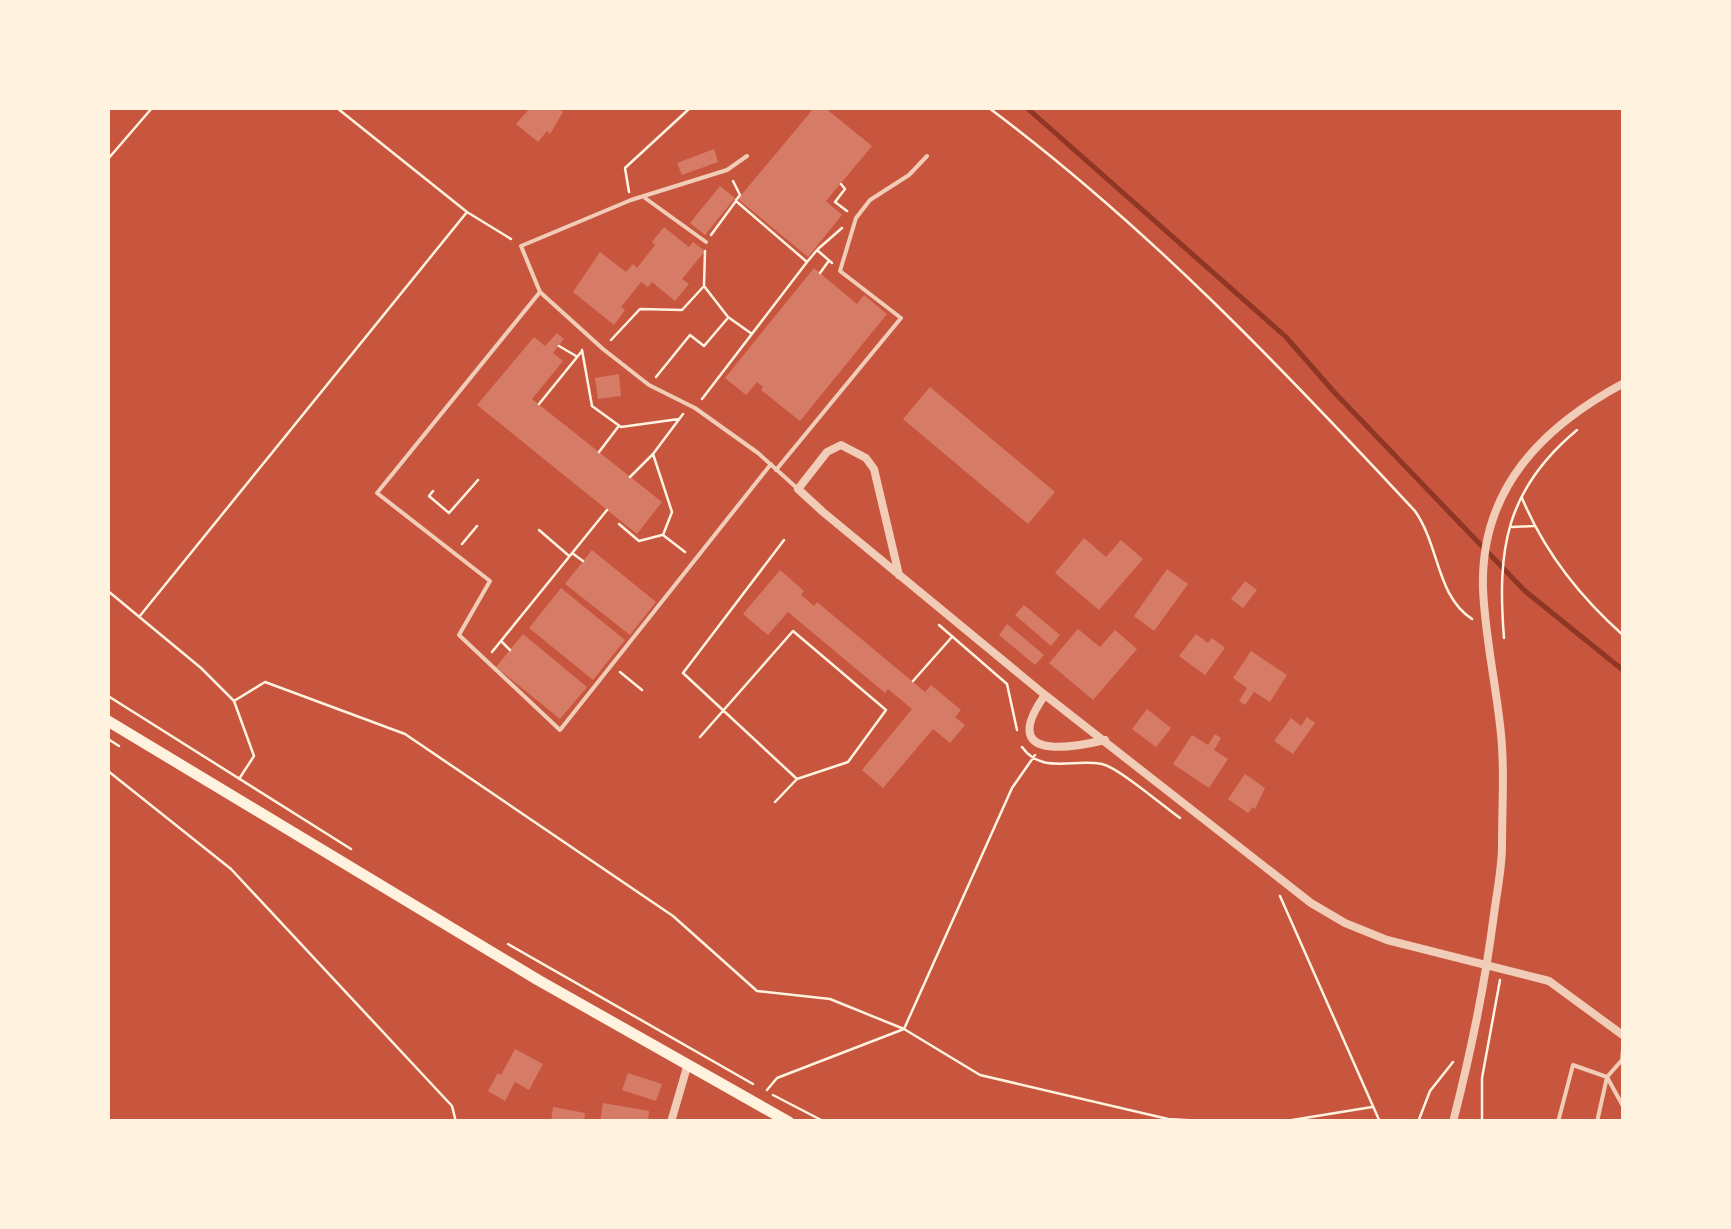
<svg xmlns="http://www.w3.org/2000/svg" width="1731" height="1229" font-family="'PT Sans',sans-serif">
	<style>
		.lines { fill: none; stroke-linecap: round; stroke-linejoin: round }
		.stream { stroke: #8f3625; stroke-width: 5 }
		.building { fill: #d67c66 }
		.path { stroke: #fff3e0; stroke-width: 2.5 }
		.service { stroke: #f1ccb7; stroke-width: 4 }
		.minor { stroke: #f1ccb7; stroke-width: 8 }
		.primary { stroke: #fff3e0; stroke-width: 11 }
	</style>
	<rect width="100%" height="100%" fill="#c8553d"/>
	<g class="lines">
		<path class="stream" d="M1027 108 1286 337 1334 392 1525 591 1624 671"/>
	</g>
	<path class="building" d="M530 108H558L563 112 550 134 547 131 538 142 516 124Z
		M814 108H825L872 146 826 201 842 215 808 257 738 199Z
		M714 149 718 162 682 175 677 163Z
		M720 186 735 198 705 235 690 223Z
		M664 227 689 247 693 242 705 251 682 279 689 284 675 301 652 282 648 287 641 282 621 307 625 310 614 325 573 292 600 252 626 272 633 264 637 268 655 245 652 242Z
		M814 268 857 304 864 295 887 314 800 421 761 390 763 387 757 382 746 395 725 378Z
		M557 333 564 339 553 353 563 361 532 399 662 502 637 534 477 405 534 337 545 346Z
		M619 374 621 396 598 399 595 378Z
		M930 387 1055 492 1028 524 903 419Z
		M1084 538 1106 557 1121 540 1143 559 1099 610 1055 573Z
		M592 550 656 602 630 635 565 584Z
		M1167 569 1188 584 1154 631 1134 616Z
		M780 570 804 591 801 595 814 606 817 602 925 692 931 685 961 710 955 717 965 725 950 743 933 729 883 788 862 770 912 709 888 689 885 693 788 612 768 635 743 614Z
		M1245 581 1257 590 1243 608 1231 599Z
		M561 588 625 640 593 680 529 628Z
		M1024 605 1060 635 1051 646 1015 615Z
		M1007 624 1044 655 1035 665 999 635Z
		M1078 629 1100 647 1115 630 1137 649 1093 700 1049 663Z
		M523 634 587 687 560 719 496 667Z
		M1196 634 1208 643 1212 638 1225 648 1205 675 1179 656Z
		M1251 651 1287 675 1270 702 1254 692 1245 705 1239 701 1247 688 1233 678Z
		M1147 709 1171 728 1156 747 1132 729Z
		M1307 717 1315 723 1293 754 1274 741 1291 718 1301 726Z
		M1215 734 1221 738 1214 750 1228 759 1209 788 1173 764 1192 735 1208 745Z
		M1245 774 1265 788 1255 809 1253 807 1248 813 1228 799Z
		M515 1049 543 1064 529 1090 515 1082 505 1101 488 1091 498 1073 501 1075Z
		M628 1073 662 1084 656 1101 622 1090Z
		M603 1103 649 1111 648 1122H600Z
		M553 1107 585 1113 584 1122H551Z"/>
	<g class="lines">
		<path class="path" d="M337 108 467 212 511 239
			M989 108C1146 225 1282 368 1415 511 1440 547 1436 595 1472 619
			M108 159 152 108
			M733 181 740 195 736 200
			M841 184 845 189 835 202 847 211
			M629 192 625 168 690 108
			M711 235 736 201 807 262 817 250 832 263
			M818 249 842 228
			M705 251 704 286 728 317 752 334
			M820 273 828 262
			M611 340 640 309 682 310 704 286
			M559 346 576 356
			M582 350 592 406 621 427 679 419
			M656 377 690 335 704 346 727 319
			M702 399 807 262
			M539 404 582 351
			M599 452 618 427
			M653 454 672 512 663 535 685 552
			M630 477 653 454 683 414
			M433 491 429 496 449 513 478 480
			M1522 498C1544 551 1581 598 1624 636
			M619 524 639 541 662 535
			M1512 527 1534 526
			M539 530 568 555
			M462 544 477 526
			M572 553 583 561
			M108 591 201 668 234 701 254 756 239 779
			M139 617 467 212
			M939 625 1007 684 1017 730
			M1504 638C1497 550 1505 490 1577 430
			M502 642 510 650
			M492 652 607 510
			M620 672 642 690
			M913 681 951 638
			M108 696 351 849
			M234 701 265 682 405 734 673 916 757 991 830 999 904 1029 980 1075 1168 1119 1220 1122
			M700 737 793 631 886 710 848 762 797 779
			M108 739 119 746
			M1022 747C1042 775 1073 758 1102 764 1119 768 1163 806 1180 818
			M108 771 231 869 452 1106 456 1122
			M775 802 797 779 683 673 784 540
			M1280 896 1380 1122
			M508 944 753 1084
			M767 1090 777 1078 904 1029 1012 788 1035 755
			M773 1095 825 1122
			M1280 1122 1372 1107
			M1418 1122 1430 1091 1453 1062
			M1482 1122V1078L1500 980"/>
		<path class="service" d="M747 156 727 170 631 200 521 246 540 292 603 349 649 385 695 408 758 453 798 489
			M645 198 706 242
			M540 292 377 493 490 581 459 635 560 730 771 464
			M776 470 901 318 840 271 856 218 870 200 909 175 927 156
			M1607 1077 1624 1108
			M1558 1122 1573 1065 1607 1077 1622 1060 1624 1038
			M1597 1122 1607 1077"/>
		<path class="minor" d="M899 575 874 469 866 458 841 445 827 452 798 489 823 512 1045 695 1311 903 1345 923 1387 940 1549 981 1624 1036
			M1045 695C1000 758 1063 750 1105 740
			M671 1122 687 1067
			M1453 1122C1471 1052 1485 984 1494 914 1497 891 1502 868 1502 846 1502 806 1505 764 1500 725 1495 680 1485 635 1483 589 1480 489 1542 427 1624 383"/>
		<path class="primary" d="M108 721 538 980 789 1122"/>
	</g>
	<rect width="1731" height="1229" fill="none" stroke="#fff3e0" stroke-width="220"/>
</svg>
